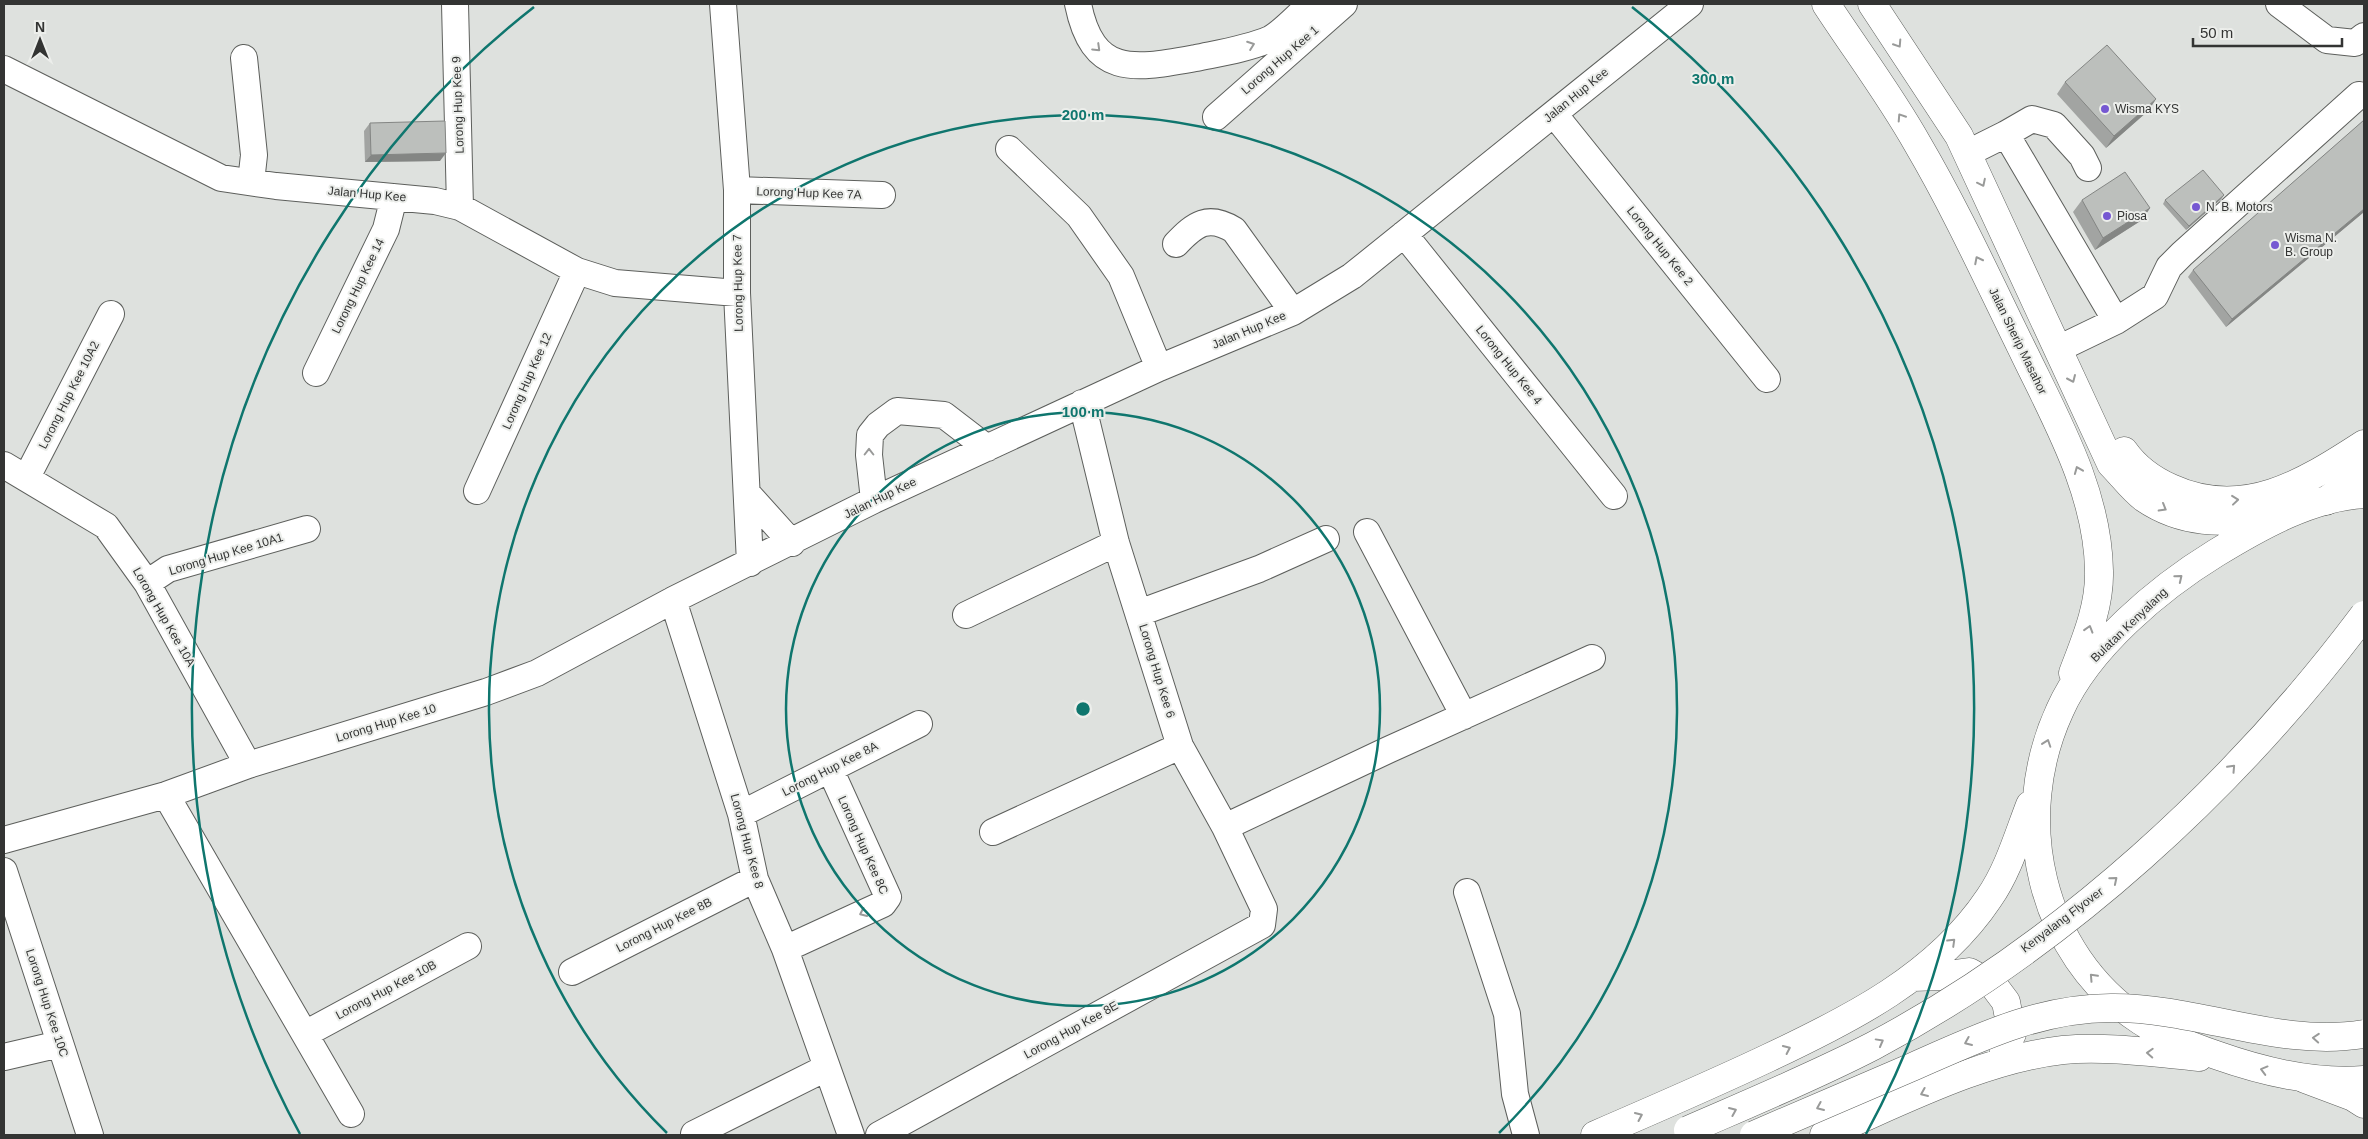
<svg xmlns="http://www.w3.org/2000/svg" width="2368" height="1139" font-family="Arial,sans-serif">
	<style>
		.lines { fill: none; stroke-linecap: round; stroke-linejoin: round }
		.minor-casing { stroke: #5d5f5c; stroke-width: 28 }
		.major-casing { stroke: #5d5f5c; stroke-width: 29 }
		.highway-casing { stroke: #5d5f5c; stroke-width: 29 }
		.minor { stroke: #fff; stroke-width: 26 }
		.major { stroke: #fff; stroke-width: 28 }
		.highway { stroke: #fff; stroke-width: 28 }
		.highway-bridge-casing { stroke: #5d5f5c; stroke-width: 29; stroke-linecap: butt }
		.highway-bridge { stroke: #fff; stroke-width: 28 }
		.wall { fill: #a2a4a2 }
		.shaded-wall { fill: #848684 }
		.building { fill: #bcbfbc; stroke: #848684 }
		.oneway { stroke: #999a99 }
		.ring { fill: none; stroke: #0f766e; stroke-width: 2.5 }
		.poi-dot { fill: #7658d2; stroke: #eceeeb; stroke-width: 2 }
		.labels { text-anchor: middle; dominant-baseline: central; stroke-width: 4; stroke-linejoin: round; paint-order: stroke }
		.street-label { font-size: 12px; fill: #333433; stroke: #eceeeb }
		.poi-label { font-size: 12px; fill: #333433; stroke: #eceeeb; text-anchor: start }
		.centre { fill: #0f766e; stroke: #eceeeb; stroke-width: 2.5 }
		.ring-label { font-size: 15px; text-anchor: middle; font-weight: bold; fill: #0f766e; stroke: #eceeeb; stroke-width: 4; stroke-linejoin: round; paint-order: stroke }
	</style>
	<rect width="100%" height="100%" fill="#dee1de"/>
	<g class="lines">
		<defs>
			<path id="minor" d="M455 4 460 207
				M723 4 737 190V293L750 563
				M1078 4C1093 78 1134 69 1196 58 1220 53 1247 49 1270 39 1282 33 1300 13 1311 4
				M2279 4 2327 40 2355 43 2364 36
				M244 58 254 155 251 182
				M4 69 221 178 276 186 435 201 460 207 577 271 615 283 737 293
				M1554 114 1767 379
				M1216 117 1344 4
				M2006 134 2032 119 2054 125 2082 156 2088 168
				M1009 149 1079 216 1121 276 1159 368
				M1968 153 2006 134 2116 321
				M737 190 882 195
				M1404 234 1614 496
				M1176 244C1195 224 1208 214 1234 230L1293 312
				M2058 349 2116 321 2155 296 2169 267 2182 254 2359 95
				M316 373 386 229 394 197
				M4 465 106 526 147 583 248 765
				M27 477 111 314
				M477 491 577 271
				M747 493 792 543
				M874 500 869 455 870 435 878 425 897 411 944 415 987 448
				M1367 532 1464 716
				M147 583 168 569 307 529
				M673 600 741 814 755 879 785 949 851 1135
				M1139 613 1259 569 1326 539
				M966 615 1116 543
				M166 795 351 1114
				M741 814 919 724
				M1225 827 1388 750 1592 658
				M993 832 1180 746
				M4 840 166 795 248 765 486 692 537 673 673 600 874 500 1159 368 1293 312 1352 276 1690 4
				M4 871 90 1135
				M1467 892 1507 1014 1515 1094 1526 1135
				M785 949 883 904 888 897 830 769
				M572 972 755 879
				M305 1034 468 946
				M4 1057 60 1044
				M694 1134 826 1068
				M879 1135 1262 925 1264 909 1225 827 1180 746 1116 543 1082 403"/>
			<path id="major" d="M1826 4C1856 50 1890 95 1917 143 1957 211 1990 284 2025 355 2058 423 2098 494 2099 571 2100 607 2085 641 2073 673
				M1872 4 1959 136 2111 464C2122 475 2132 489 2144 498 2182 524 2223 524 2267 516
				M2124 451C2136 468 2153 480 2171 488 2243 521 2304 483 2364 444
				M2364 494C2312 497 2260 526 2216 553 2159 588 2088 647 2060 710 2010 818 2039 954 2141 1021 2164 1036 2191 1046 2216 1055 2264 1072 2314 1084 2364 1080
				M1913 977 1940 976 1969 972 1994 986 2006 1002 2012 1034 2003 1047
				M1595 1135C1653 1110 1711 1085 1768 1058 1849 1020 1937 976 1989 898 2008 871 2018 836 2030 805
				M1824 1135C1899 1103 1982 1059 2063 1050 2107 1046 2155 1053 2199 1057"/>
			<path id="highway" d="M2326 501 2364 471
				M2305 1079 2353 1097 2364 1104"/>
		</defs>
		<use href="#minor" class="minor-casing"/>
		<use href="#major" class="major-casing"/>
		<use href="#highway" class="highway-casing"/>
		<use href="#minor" class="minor"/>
		<use href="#major" class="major"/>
		<use href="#highway" class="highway"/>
		<defs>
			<path id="highway-bridge" d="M1688 1130C1750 1103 1813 1077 1873 1046 2062 946 2236 786 2364 615
				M1754 1135C1806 1113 1858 1090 1910 1068 1976 1039 2040 1007 2114 1008 2199 1008 2279 1048 2364 1034"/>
		</defs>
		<use href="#highway-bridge" class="highway-bridge-casing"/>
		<use href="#highway-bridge" class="highway-bridge"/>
	</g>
	<path class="wall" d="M2065 82 2156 99 2148 111 2106 148 2057 94Z
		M2364 120V212L2226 327 2188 277 2193 270Z
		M370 123 440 161 365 162 364 131Z
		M2224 195 2221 199 2186 230 2163 204 2165 200Z
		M2082 200 2150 208 2142 220 2095 250 2073 212Z"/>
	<path class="shaded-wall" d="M2156 99 2148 111 2106 148 2114 136Z
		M446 153 440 161 365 162 371 155Z
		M2224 195 2221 199 2186 230 2189 226Z
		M2150 208 2142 220 2095 250 2103 238Z
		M2364 209V212L2226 327 2232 319Z"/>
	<path class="building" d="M2107 45 2156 99 2114 136 2065 82Z
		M2364 120V209L2232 319 2193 270Z
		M445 121 446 153 371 155 370 123Z
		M2203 170 2224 195 2189 226 2165 200Z
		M2125 172 2150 208 2103 238 2082 200Z"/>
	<defs><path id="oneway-chevron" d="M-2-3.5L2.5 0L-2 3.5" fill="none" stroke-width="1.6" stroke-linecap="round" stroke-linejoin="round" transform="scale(1.25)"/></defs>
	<g class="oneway">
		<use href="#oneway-chevron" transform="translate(1898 44) rotate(57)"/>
		<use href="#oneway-chevron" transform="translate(1251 45) rotate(-20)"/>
		<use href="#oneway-chevron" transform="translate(1097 48) rotate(44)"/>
		<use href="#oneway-chevron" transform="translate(1901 117) rotate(-123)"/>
		<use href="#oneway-chevron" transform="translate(1982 183) rotate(64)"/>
		<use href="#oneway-chevron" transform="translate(1978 260) rotate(-117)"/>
		<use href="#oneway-chevron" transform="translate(2072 379) rotate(66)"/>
		<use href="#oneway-chevron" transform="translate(869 452) rotate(-90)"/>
		<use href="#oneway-chevron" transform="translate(2078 470) rotate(-112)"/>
		<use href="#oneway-chevron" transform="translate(2235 500) rotate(-6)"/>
		<use href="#oneway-chevron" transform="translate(2163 508) rotate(30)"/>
		<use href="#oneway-chevron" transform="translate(2179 578) rotate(-39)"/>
		<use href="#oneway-chevron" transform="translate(2089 629) rotate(-73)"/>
		<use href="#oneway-chevron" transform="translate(2047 743) rotate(-71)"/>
		<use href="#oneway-chevron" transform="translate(2232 768) rotate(-47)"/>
		<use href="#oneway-chevron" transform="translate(2114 880) rotate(-40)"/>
		<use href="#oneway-chevron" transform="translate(863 913) rotate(155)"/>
		<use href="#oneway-chevron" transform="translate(1952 942) rotate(-44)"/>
		<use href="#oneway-chevron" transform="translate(2093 977) rotate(-133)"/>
		<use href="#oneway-chevron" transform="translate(2316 1038) rotate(-176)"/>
		<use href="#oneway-chevron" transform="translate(1880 1042) rotate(-29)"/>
		<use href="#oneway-chevron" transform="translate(1968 1042) rotate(157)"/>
		<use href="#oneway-chevron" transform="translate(1787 1049) rotate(-25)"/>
		<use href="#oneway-chevron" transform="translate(2150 1053) rotate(-177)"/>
		<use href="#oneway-chevron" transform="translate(2264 1070) rotate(-165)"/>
		<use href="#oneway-chevron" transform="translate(1924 1093) rotate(157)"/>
		<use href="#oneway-chevron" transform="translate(1820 1107) rotate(157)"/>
		<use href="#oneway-chevron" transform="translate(1733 1111) rotate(-23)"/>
		<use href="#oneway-chevron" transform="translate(1639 1116) rotate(-24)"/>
	</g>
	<g class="ring">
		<circle cx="1083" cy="709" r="297"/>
		<path d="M667 1133A594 594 0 1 1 1499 1133"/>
		<path d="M300 1134A891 891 0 0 1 534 7M1632 7A891 891 0 0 1 1866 1134"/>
	</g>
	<g class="poi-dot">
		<circle cx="2105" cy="109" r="5"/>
		<circle cx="2196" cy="207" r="5"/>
		<circle cx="2107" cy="216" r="5"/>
		<circle cx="2275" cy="245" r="5"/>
	</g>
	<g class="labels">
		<g class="street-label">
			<text transform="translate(1280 60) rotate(-41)">Lorong Hup Kee 1</text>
			<text transform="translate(1576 95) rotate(-39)">Jalan Hup Kee</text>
			<text transform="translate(458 105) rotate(-92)">Lorong Hup Kee 9</text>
			<text transform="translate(809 193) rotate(2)">Lorong Hup Kee 7A</text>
			<text transform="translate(367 194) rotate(5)">Jalan Hup Kee</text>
			<text transform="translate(1660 246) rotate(51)">Lorong Hup Kee 2</text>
			<text transform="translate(738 283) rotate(-91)">Lorong Hup Kee 7</text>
			<text transform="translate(358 286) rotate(-64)">Lorong Hup Kee 14</text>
			<text transform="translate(1249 330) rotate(-23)">Jalan Hup Kee</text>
			<text transform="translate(2018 341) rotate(64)">Jalan Sherip Masahor</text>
			<text transform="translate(1509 365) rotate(51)">Lorong Hup Kee 4</text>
			<text transform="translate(527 381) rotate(-66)">Lorong Hup Kee 12</text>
			<text transform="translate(69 395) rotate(-63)">Lorong Hup Kee 10A2</text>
			<text transform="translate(880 498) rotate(-26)">Jalan Hup Kee</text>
			<text transform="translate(226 554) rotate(-17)">Lorong Hup Kee 10A1</text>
			<text transform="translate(164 617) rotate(60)">Lorong Hup Kee 10A</text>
			<text transform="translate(2129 625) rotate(-44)">Bulatan Kenyalang</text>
			<text transform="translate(1157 671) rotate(73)">Lorong Hup Kee 6</text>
			<text transform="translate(386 723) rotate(-17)">Lorong Hup Kee 10</text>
			<text transform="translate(830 769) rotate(-27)">Lorong Hup Kee 8A</text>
			<text transform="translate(747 841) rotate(75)">Lorong Hup Kee 8</text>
			<text transform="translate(863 845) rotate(66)">Lorong Hup Kee 8C</text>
			<text transform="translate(2062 920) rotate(-37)">Kenyalang Flyover</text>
			<text transform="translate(664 925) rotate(-27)">Lorong Hup Kee 8B</text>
			<text transform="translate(386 990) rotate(-28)">Lorong Hup Kee 10B</text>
			<text transform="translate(47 1003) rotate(72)">Lorong Hup Kee 10C</text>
			<text transform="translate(1071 1030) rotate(-29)">Lorong Hup Kee 8E</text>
		</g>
		<g class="poi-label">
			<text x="2115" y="109">Wisma KYS</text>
			<text x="2206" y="207">N. B. Motors</text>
			<text x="2117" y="216">Piosa</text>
			<text x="2285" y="238">Wisma N.<tspan x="2285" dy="14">B. Group</tspan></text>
		</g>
	</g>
	<circle cx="1083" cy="709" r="8" class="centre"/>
	<g class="ring-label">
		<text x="1713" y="84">300 m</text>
		<text x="1083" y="120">200 m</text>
		<text x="1083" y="417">100 m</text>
	</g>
	<rect width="2368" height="1139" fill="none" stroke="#333433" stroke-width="10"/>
	<g transform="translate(40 40)" stroke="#eceeeb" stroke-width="4" paint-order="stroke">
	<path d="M0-4L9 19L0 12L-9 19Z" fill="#333433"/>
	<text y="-8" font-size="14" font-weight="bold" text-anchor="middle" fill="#333433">N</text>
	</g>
	<path d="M2193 38v8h149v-8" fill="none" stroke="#333433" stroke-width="2.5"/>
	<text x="2200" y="38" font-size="15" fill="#333433" stroke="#eceeeb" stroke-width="4" paint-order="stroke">50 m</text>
</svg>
